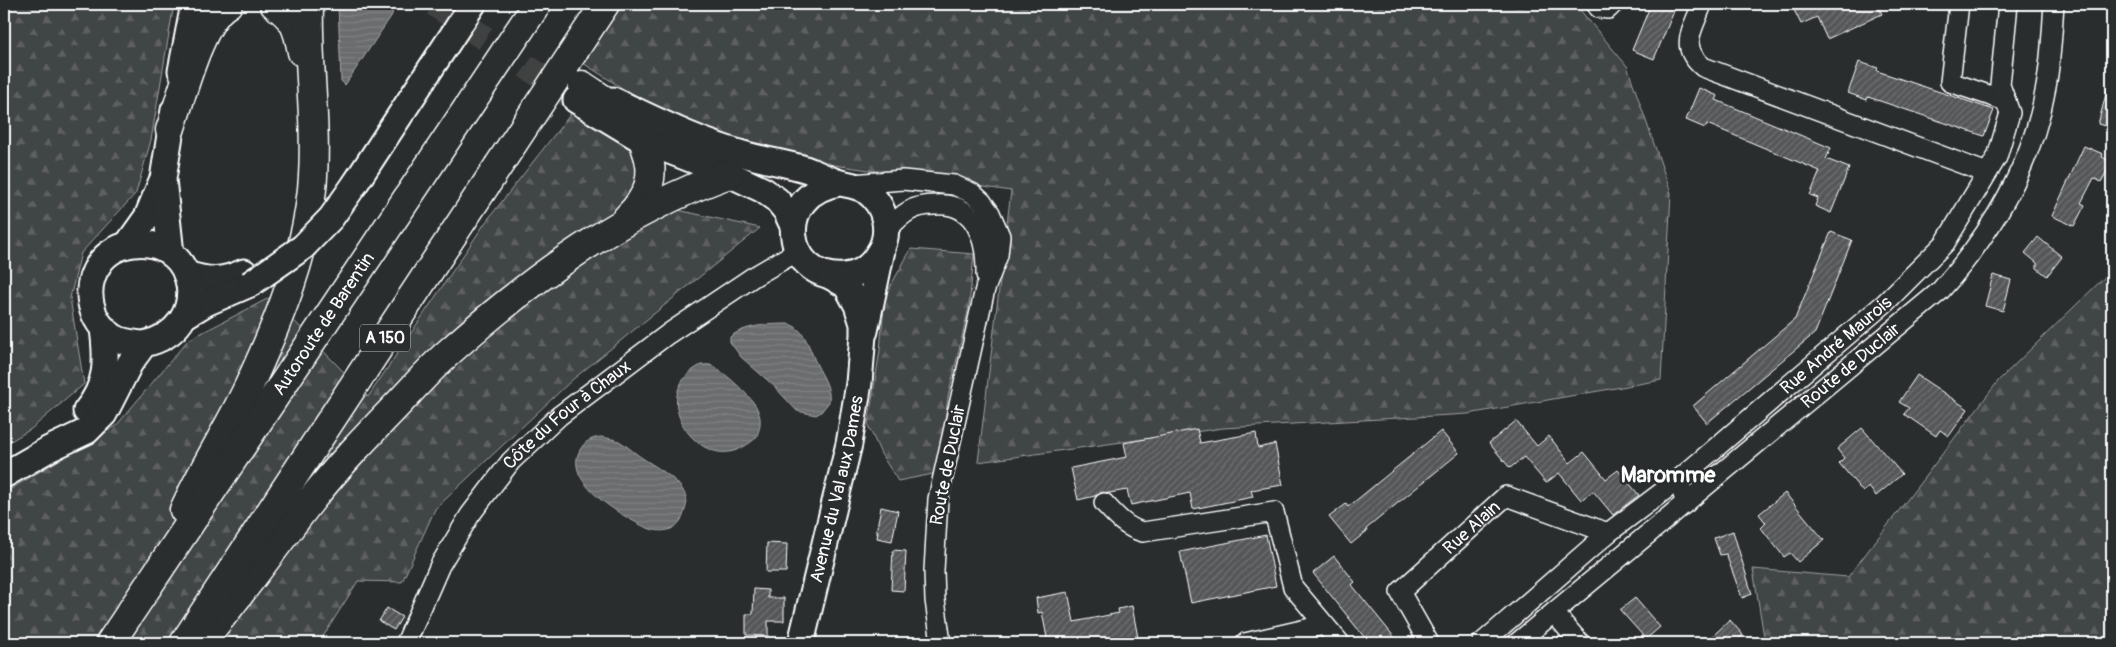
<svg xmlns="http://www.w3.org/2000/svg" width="2116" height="647" font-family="Pangolin,sans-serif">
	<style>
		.forest { fill: url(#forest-firs); stroke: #a0a2a2 }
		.water { fill: url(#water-rules); stroke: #a6a7a7 }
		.building { fill: url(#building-hatch); stroke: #fff }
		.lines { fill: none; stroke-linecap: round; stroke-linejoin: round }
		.major-tunnel { stroke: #3f4243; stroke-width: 25; stroke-dasharray: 25 12; stroke-linecap: butt }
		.minor-casing { stroke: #fff; stroke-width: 22 }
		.major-casing { stroke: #fff; stroke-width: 29 }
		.highway-casing { stroke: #fff; stroke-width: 31 }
		.minor { stroke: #2a2d2e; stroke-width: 19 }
		.major { stroke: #2a2d2e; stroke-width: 25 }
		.highway { stroke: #2a2d2e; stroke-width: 28 }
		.major-bridge-casing { stroke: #fff; stroke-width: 29; stroke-linecap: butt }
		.major-bridge { stroke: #2a2d2e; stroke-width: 25 }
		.labels { text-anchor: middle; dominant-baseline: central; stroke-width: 5; stroke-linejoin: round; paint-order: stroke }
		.shield { fill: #2a2d2e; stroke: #bfc0c0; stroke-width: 1 }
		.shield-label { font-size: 16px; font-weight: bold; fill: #fff }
		.street-label { font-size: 18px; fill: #fff; stroke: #2a2d2e }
		.district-label { font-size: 22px; font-weight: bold; fill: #fff; stroke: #2a2d2e }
	</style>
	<defs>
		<pattern id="forest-firs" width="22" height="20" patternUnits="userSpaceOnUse" patternTransform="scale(1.25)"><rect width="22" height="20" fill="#414445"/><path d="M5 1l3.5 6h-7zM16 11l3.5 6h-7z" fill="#5e6061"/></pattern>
		<pattern id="water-rules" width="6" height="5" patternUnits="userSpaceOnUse" patternTransform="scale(1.25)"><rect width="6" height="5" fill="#6a6c6d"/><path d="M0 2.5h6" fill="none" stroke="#808283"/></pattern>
		<pattern id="building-hatch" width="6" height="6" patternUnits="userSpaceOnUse" patternTransform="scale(1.25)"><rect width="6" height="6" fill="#555758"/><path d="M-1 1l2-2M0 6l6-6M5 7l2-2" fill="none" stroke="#6e7071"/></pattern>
	</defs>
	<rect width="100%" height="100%" fill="#2a2d2e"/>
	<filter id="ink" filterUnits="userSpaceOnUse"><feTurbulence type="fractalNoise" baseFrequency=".02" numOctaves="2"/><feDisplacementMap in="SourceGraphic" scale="10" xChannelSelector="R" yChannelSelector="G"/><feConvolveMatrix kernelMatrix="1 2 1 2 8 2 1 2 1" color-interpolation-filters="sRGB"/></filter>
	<g filter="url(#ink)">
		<path class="forest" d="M4 4H174L151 140 136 193 81 253 70 298 84 384 31 429 4 445Z
			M622 4H1575L1627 66 1671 193 1661 380 1468 414 1223 428 978 462 1011 191 773 156 672 120 583 63Z
			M573 111 636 153 664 207 760 228 572 380 435 509 402 582 358 581 319 643H4V493L116 426 188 340 271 297 368 397 485 223Z
			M911 249 974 254 969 307 948 397 938 473 898 481 881 454 868 425 880 350 885 296Z
			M2112 270V643H1765L1753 569 1848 577 1999 380Z"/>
		<path class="water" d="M338 4H393L392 15 345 85 341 81Z
			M788 324C805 327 810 351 817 365 823 377 831 388 829 402L821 412 816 415 797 411 773 385 741 357 730 342V337C745 325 769 324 788 324Z
			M701 365C706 365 709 364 713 366 724 372 755 399 758 411 762 420 760 429 756 438 749 444 738 451 729 452 690 458 649 392 701 365Z
			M601 437C607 438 614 439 619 441 626 445 632 451 638 455 653 466 680 478 686 497 688 503 685 510 683 516 676 532 661 534 645 527 622 516 562 482 580 450 584 442 591 438 601 437Z"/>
		<path class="building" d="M1651 4H1677L1654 59 1632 50Z
			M1791 4H1877L1882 14 1827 39 1817 17 1801 24Z
			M1859 62 1878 68 1877 71 1994 110 1984 136 1868 97 1867 100 1848 93Z
			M2108 87 2112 88V128L2098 124Z
			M1699 88 1718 96 1716 100 1831 148 1826 159 1849 168 1831 213 1815 206 1818 198 1810 195 1820 171 1707 124 1705 128 1686 120Z
			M2084 146 2103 154 2102 157 2112 162 2101 182 2094 178 2081 203 2085 205 2074 226 2052 216Z
			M1831 232 1852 240 1815 333 1707 423 1693 406 1795 319Z
			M2038 237 2062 257 2047 276 2037 268V263L2025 253Z
			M1993 275 2011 280 2003 311 1985 306Z
			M1917 375 1968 409 1949 436 1940 430 1936 436 1904 414 1909 408 1899 402Z
			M1516 421 1537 446 1549 436 1570 463 1584 452 1606 479 1618 470 1639 495 1613 515 1593 491 1581 500 1559 473 1546 483 1524 457 1510 468 1489 443Z
			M1862 428 1902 474 1876 496 1869 487 1863 492 1839 463 1844 458 1837 449Z
			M1197 429 1200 443 1256 433 1258 448 1275 444 1283 485 1251 490 1253 497 1193 509 1190 493 1131 505 1127 490 1109 493 1102 492 1095 496 1078 500 1071 468 1127 457 1124 443Z
			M1441 431 1459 453 1366 529 1367 531 1351 544 1329 517 1346 504 1348 507Z
			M1785 493 1824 540 1798 562 1790 553 1784 557 1761 528 1766 523 1759 514Z
			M881 507 898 511 892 541 877 538 878 532H876Z
			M1733 531 1752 594 1742 598 1726 554 1720 555 1714 538Z
			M1266 535 1276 586 1191 603 1180 552Z
			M767 543 787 544 786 572H766Z
			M893 550 906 551 904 591 891 590Z
			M1334 556 1355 582 1352 585 1399 643H1369L1313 573Z
			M754 589 768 590V598H784V621H768V636L746 635V614H753Z
			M1068 592 1074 622 1119 613 1118 609 1132 606 1139 643H1048L1042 612 1038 613 1036 598Z
			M1635 598 1660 627 1646 639 1620 610Z
			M387 608 402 617 394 630 379 621Z
			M1730 620 1743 635 1734 643H1705Z"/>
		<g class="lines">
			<path class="major-tunnel" d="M434 4 576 100"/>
			<defs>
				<g id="minor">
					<path d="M1596 4 1599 8 1608 9 1613 4"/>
					<path d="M1702 4C1693 30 1678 46 1703 67L1987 173"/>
					<path d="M1959 4 1950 82 2006 101"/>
					<path d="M852 184 903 180 954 185 972 193 982 202 990 213 1000 236 998 255 985 289 938 499 934 571 935 600 941 643"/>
					<path d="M886 231C893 224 900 216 909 211 917 206 927 205 935 205 977 201 987 242 986 275"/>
					<path d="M1104 503C1115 515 1126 528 1143 532L1274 512 1293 587 1340 643"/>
					<path id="s1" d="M1686 503 1678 480 1885 303 1945 243 1997 157 2010 113 2000 85 2008 4"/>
					<path d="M1554 613 1580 643"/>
					<path id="s2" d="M406 643 440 565 470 515 511 461 559 416 668 334 753 277 798 251"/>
					<path d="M1245 643 1324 625"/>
					<path id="s3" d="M1429 643 1400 592 1506 496 1608 533 1678 480"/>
					<path d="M1482 643 1608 533"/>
					<path id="s4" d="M1517 643 1940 291C1991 234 2033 164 2046 87 2051 60 2052 32 2054 4"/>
				</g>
				<g id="major">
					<path d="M181 71 194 4"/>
					<path d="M576 100 644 141 729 174 763 190 777 200 786 211 793 226"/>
					<path d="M613 100C656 120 697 141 743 154 763 160 785 163 805 169 816 173 826 178 837 182 847 185 857 185 866 191 886 205 892 234 878 254 871 266 859 275 844 276 784 281 771 193 840 183"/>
					<path d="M355 184 473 4"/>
					<path d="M127 245 147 217 161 183"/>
					<path d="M171 254 163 179 174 110"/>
					<path d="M186 274C209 281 221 282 244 272"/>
					<path d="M186 315 206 303 250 284"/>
					<path d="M865 331 882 250"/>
					<path d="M86 411C108 384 107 361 103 328"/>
					<path d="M4 475 49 449 87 431 104 414 130 363 144 344C214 329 198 237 134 244 120 245 106 253 99 264 82 288 90 323 114 337 123 343 134 343 144 344"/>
					<path id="s5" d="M801 643 849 444 859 383 863 335V324L857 305 846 285 830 276"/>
				</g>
				<g id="highway">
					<path d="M274 4C295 20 297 26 302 52"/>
					<path d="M582 85C596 95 624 112 635 125 640 131 644 141 646 149 657 177 647 198 627 218"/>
					<path d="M170 130C181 99 200 19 228 4"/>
					<path d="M184 510C204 465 232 424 252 379 279 320 306 254 312 189 318 127 307 65 309 4"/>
					<path d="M210 631C246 588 278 542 312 499 339 465 369 434 399 403 415 386 431 368 449 352 532 278 624 211 729 174"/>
					<path id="s6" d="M110 643 537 4"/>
					<path d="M184 643 605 4"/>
				</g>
			</defs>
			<use href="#minor" class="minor-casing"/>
			<use href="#major" class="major-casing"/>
			<use href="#highway" class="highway-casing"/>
			<use href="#minor" class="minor"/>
			<use href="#major" class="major"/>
			<use href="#highway" class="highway"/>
			<defs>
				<path id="major-bridge" d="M250 284 303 247 331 218 355 184"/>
			</defs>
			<use href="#major-bridge" class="major-bridge-casing"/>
			<use href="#major-bridge" class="major-bridge"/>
		</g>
	</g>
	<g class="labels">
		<rect class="shield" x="360" y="324.5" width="50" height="27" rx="4"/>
		<g class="shield-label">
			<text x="385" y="338">A 150</text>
		</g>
		<g class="street-label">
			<text stroke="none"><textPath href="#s6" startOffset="384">Autoroute de Barentin</textPath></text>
			<text stroke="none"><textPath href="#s1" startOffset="232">Rue André Maurois</textPath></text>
			<text stroke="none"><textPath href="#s4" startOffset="434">Route de Duclair</textPath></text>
			<text stroke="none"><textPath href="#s2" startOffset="284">Côte du Four à Chaux</textPath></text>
			<text transform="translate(948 465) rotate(-79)">Route de Duclair</text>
			<text stroke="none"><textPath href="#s5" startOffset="158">Avenue du Val aux Dames</textPath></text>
			<text stroke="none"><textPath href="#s3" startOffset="155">Rue Alain</textPath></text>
		</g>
		<g class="district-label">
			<text x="1668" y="475">Maromme</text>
		</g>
	</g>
	<rect width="2116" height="647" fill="none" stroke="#2a2d2e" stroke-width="20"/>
	<rect x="10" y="10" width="2096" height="627" fill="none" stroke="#fff" stroke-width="2" filter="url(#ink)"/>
</svg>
